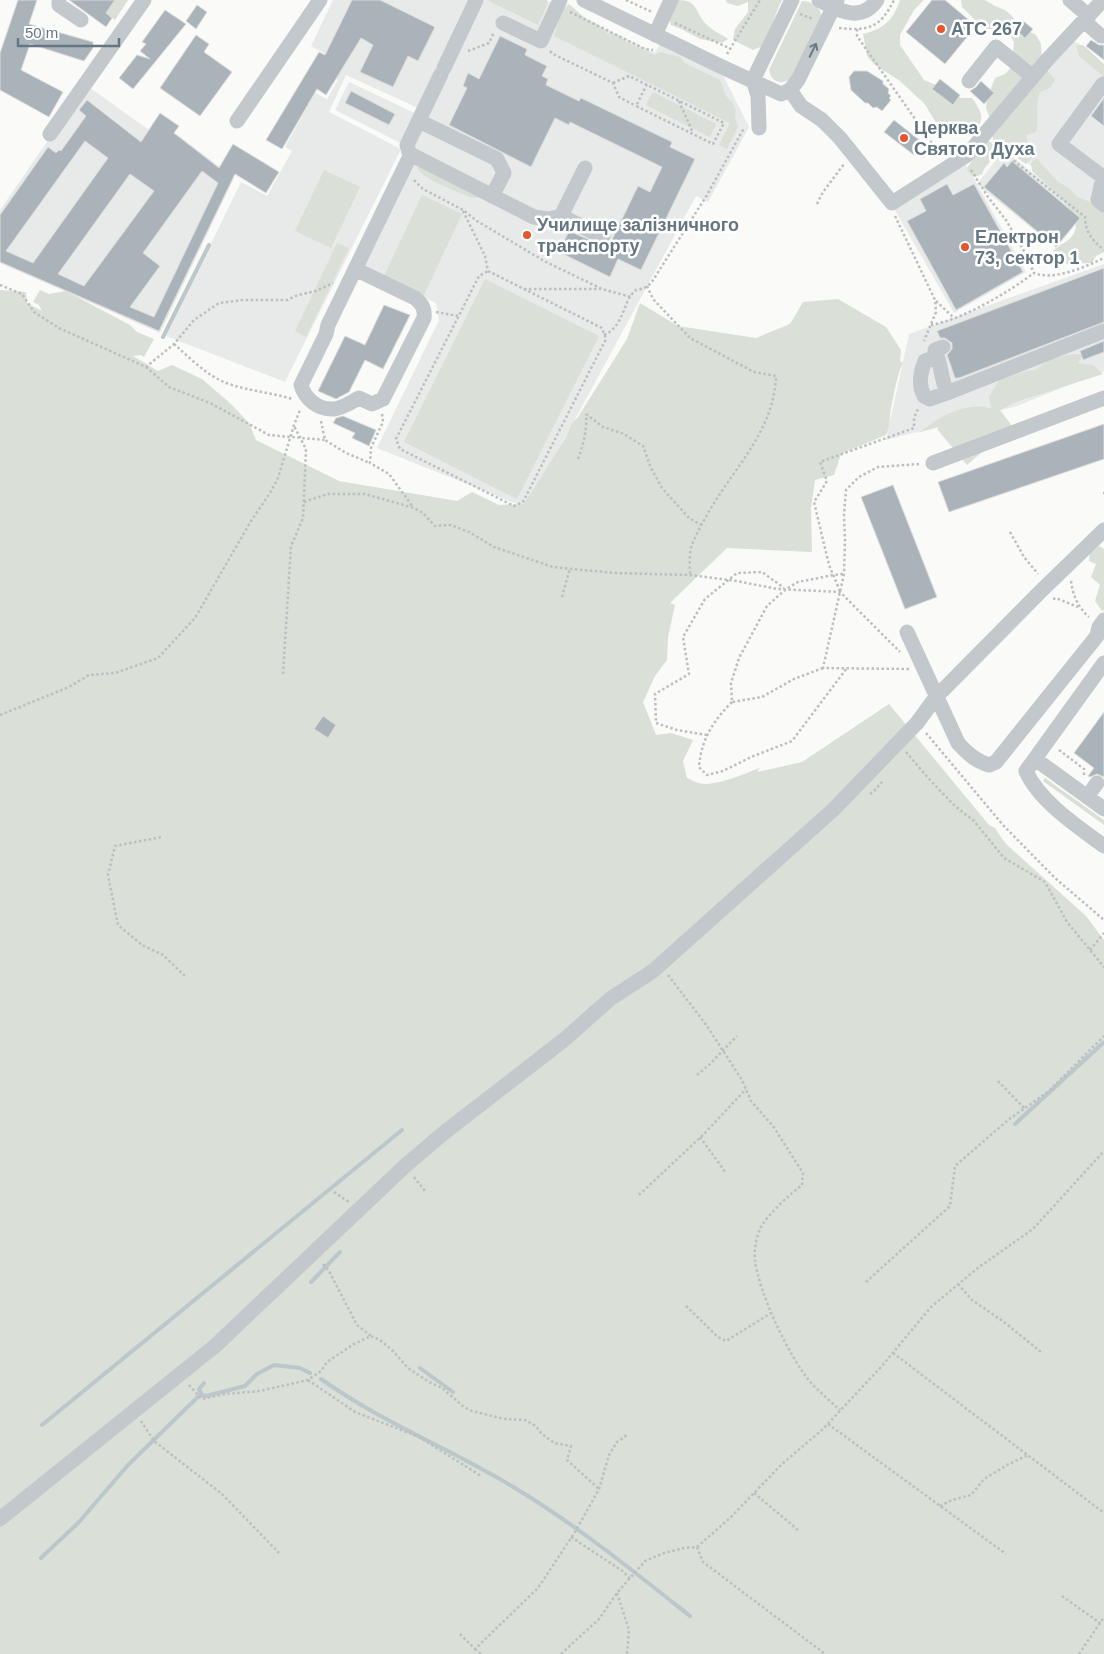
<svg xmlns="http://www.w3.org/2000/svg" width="1104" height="1654" font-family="Arial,sans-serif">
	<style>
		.built { fill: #e8e9e9 }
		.green { fill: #dadfd7 }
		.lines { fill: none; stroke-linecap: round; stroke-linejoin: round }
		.stream { stroke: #bbc7cb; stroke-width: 4 }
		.building { fill: #aab3b9; stroke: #dcdcda; fill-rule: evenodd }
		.path { stroke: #bbbfc2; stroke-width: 2.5; stroke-dasharray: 2.5 2.5; stroke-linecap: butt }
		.minor { stroke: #c3c8cc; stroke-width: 15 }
		.oneway { stroke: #6a7a87 }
		.poi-dot { fill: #e4572e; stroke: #fff; stroke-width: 2 }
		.labels { text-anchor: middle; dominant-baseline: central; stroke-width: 5; stroke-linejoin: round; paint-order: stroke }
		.poi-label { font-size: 18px; font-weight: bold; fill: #657683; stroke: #fff; text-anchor: start }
	</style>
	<rect width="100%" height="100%" fill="#fafaf8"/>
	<path class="built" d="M333 0H467L418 108 346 75 329 112 401 149 285 382 166 336 241 182 267 196 292 151 285 147 315 93 327 99 338 80 332 76 340 62 311 46Z
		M480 0H546L655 53 660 44 723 75 749 127 708 202 696 196 527 508 377 448 439 320 436 303 363 268 418 152 335 110 349 82 423 117Z
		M1071 41 1078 43 1104 65V225L1002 142 996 132Z
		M86 85 170 145 178 135 234 178 160 333 0 263V210Z
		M1004 150 1084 214 1056 248 977 184 1026 272 954 313 892 205 965 163 977 184Z
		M1104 264V371L1017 406 886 440 909 334Z"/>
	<path class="green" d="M115 0H128L115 20 106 13Z
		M489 0H547V5L538 25 489 1Z
		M678 0C699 0 695 14 707 25 713 31 721 34 728 39L722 43 700 39 681 29 671 25 668 14Z
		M726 0H782C774 15 771 32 763 46L753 50 733 40 735 29 748 12V2L738 6 727 3Z
		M900 0H924L914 10 900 35V45L924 80 943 88 961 98H972C982 112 986 119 973 133 962 133 954 129 943 128L935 121 924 103 916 96 900 81 874 64 867 56 863 34C883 29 893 21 900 0Z
		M961 0H985L995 6 1005 10 1012 16 1018 25 1036 35 1041 44 1042 64 1055 80 1050 88 1040 92C1034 107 1040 117 1036 132L1026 135 1032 158 1026 164 1009 152 993 139 990 128V118L986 108 987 98 995 78 1005 74 1012 67 1014 42 1008 32 999 29H984L962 7Z
		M802 1C812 1 820 7 822 17 816 32 800 82 782 82 774 82 771 78 769 70Z
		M569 4 585 18 597 24 607 33 619 35 626 42 655 55 660 52 680 57 685 63 720 80 726 96 732 102 736 110 735 118 738 127 727 149 719 145 730 123 554 36C558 26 561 8 569 4Z
		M1083 45 1104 64V77L1079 56 1076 46Z
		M653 92 716 124 710 137 646 105Z
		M989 141 998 147C997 158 985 164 982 174L975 177 971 175 967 169C969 164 984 144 989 141Z
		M1037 159 1058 182 1069 188 1076 196 1090 202 1104 213V252L1096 256 1092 263 1055 264 1053 251C1059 244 1070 242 1074 233 1085 211 1044 184 1032 171L1031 163 1034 160Z
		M419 166 478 195 477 198 469 197C457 191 423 180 417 168Z
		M324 170 360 187 331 248 295 231Z
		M422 195 462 214 423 297 383 278Z
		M337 243 349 248 306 337 295 331Z
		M485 279 599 336 517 499 404 442Z
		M0 290 26 292 27 303 42 311 39 305 33 302 40 290 49 294 66 291 130 325 137 332 154 339 144 357 141 355 133 356 158 371 172 365 202 379 231 404 249 423 256 440 339 481 457 501 472 492 499 505 524 504 565 439 572 423 578 417 627 339 640 303 678 326 756 338 790 324 803 302 838 299 886 327 901 350 900 362H903C897 376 894 393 891 408 889 419 891 425 886 435L841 454 834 475 815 480 811 508 812 552 727 548 670 603 675 605 668 637 667 660 655 676 643 702 656 735 671 733 693 740 683 761 687 778C693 781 699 784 706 784 724 783 743 774 760 768L757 772 802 762 889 704 989 825 995 828 1005 843 1086 916 1104 940V1654H0Z
		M1081 354 1082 357 1078 363 1093 365 1103 374 1016 402 1000 410 1012 426 967 465 937 429 939 427 916 433C927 429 928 425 937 420 952 410 969 405 987 407V408H991L989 397 999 380 1026 371 1035 370 1047 361 1066 355Z
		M1099 546 1104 549V610L1102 611 1095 601 1100 585 1091 577 1096 564 1089 561 1090 553Z
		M1045 778 1104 820V825L1043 781Z"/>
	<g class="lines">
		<path class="stream" d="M163 337 209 245
			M1015 1124 1104 1042
			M311 1282 340 1252
			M420 1368 453 1392
			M321 1379C380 1421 448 1448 510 1485 574 1523 632 1570 690 1616
			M204 1383 199 1389 202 1395 206 1396 245 1386 257 1374 274 1365 300 1368 310 1373
			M42 1425 402 1130
			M41 1558 79 1522 128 1465 201 1394"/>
	</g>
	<path class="building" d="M18 0H37L29 24 93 42V48L84 61 30 44 21 70 63 92 49 117 0 90V53Z
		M69 0H115L106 13 112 18 106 27Z
		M352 0H380L435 27 418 61 408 56 393 87 360 72 373 45 361 38 326 95 317 89 282 149 266 140 319 52 325 55Z
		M932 0H945L976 26 945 64 906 32Z
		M197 5 207 12 196 29 186 21Z
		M165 10 186 24 133 89 119 78 137 55 150 59 140 51 146 44 142 42Z
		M1022 20 1033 29 1025 38 1015 29Z
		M196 35 209 44 204 52 232 72 200 116 160 88Z
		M500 36 527 49 525 55 547 66 542 76 548 79 546 85 579 101 581 98 672 142 670 147 695 159 641 270 618 259 610 277 559 252 569 231 608 248 638 186 650 192 662 167 570 122 569 125 555 118 531 167 449 125 467 88 463 86 468 73 479 79Z
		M1091 40 1099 45H1104V60L1086 46Z
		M854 71H867L883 81V84L889 89 888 93 891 96 889 98 891 100 882 111 877 107 873 108 868 103H865L851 90 849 77Z
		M940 79 960 95 953 105 932 89Z
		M981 81 994 93 984 104 970 91 976 87Z
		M351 91 395 114 389 125 345 103Z
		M1104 98V126L1091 116Z
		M87 100 141 142 160 113 179 126 174 133 219 168 233 144 279 172 266 193 235 174 159 331 0 262V215L48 147 56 153 59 150 61 151 86 116 79 110ZM85 141 108 158 33 263 6 251ZM202 171 218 183 154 317 130 307 160 266 143 253ZM130 174 154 191 84 286 58 274Z
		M894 120 923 143 914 155 884 132Z
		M1012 161 1080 218 1056 247 984 187 1004 163 1007 167Z
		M947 184 953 195 974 184 1023 272 956 310 907 221 926 211 920 199Z
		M1104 268V322L959 378H955L947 355 952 349V343L945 338H940L937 331Z
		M384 305 410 315 383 369 365 360 349 392 336 399 318 391 345 336 365 345Z
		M1104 341V352L1083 360 1080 351Z
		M343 416 376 430 369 446 352 438 355 433 333 423 336 418Z
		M1104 424V459L949 512 938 482Z
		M893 485 937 597 905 609 861 497Z
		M1104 712V777L1097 774 1090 777 1088 776 1094 768 1074 753Z
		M323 716 336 725 328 738 314 729Z"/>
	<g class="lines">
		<path class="path" d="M626 0 652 12
			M570 12 645 49 653 50
			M800 14 813 19
			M675 23 731 49
			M839 28C869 31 880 28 894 0
			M857 29V36L934 146 923 157
			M468 51 489 43 494 32
			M550 51 553 54 613 83 619 97 636 106
			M727 54 760 0
			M613 83 629 76 724 123 713 144 636 106 647 84
			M679 101 693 133
			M994 145 1085 217C1085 232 1093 241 1104 250
			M971 170 988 197 1006 220 1023 249 1034 273
			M414 180 423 189 463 210 477 221 544 261 602 289 631 297
			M817 204 823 192 844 164
			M463 211 485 256 488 271
			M895 216 935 300 936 312 924 341
			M488 271 602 328 606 339 523 502 514 506 400 449 396 439 479 276Z
			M0 285 22 294 34 312 59 328 146 367 174 344 194 320 219 303 243 300H287L298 295 316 291 333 283
			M647 286 653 299 690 338 754 372 776 376C774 433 731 470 706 517 700 527 694 538 691 548 689 557 690 567 690 575
			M524 289H601
			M936 301 954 318
			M436 312 458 316
			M931 325C964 319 1007 293 1034 273 1054 281 1085 267 1104 258
			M604 335C625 326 622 301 636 290 637 290 642 289 644 288 649 286 652 282 655 277L707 195 744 128
			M174 344C189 357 205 374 224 382 246 391 270 392 292 399
			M146 367 169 387 210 403 269 435 325 440
			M382 414 383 422 371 448 370 463 389 474 413 507
			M586 414 603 427 624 434 643 446 651 468 662 488 689 518 701 525
			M321 421 325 440 346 453 370 463
			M578 459C584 443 587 430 586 414
			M1103 493H1104
			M304 502 328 494H365L414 508 423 513 435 526 451 525 469 532 494 547 553 567 614 573 690 575 737 581 777 589 840 592 900 652
			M1010 532 1024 557 1038 574
			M1071 581C1073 596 1078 607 1089 617
			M840 591 829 565 814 502 827 481 820 462 914 428V418L918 409
			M562 597 570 568
			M1053 599 1056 598 1078 607
			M823 668 794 679 762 697 732 702 731 683 739 658 767 606 786 589 798 582 833 575 844 574
			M909 669 823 668 844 574 845 539 844 514 846 490 859 477 878 467 919 464
			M283 674 291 546 303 518 306 449 294 426
			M732 702C713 721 701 740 699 767L707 775 723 771 751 757 792 741 847 668
			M0 715 69 687 89 675 115 673 158 658 195 618 251 521 270 493 278 478 294 425 300 410
			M926 733 1003 825 1055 878 1104 920
			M707 735 677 730 656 723 655 694 689 674 683 637 705 599 737 573 762 572 784 588
			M1059 750 1084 769V777
			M906 752 929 779 955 806 974 821 1004 858 1045 882 1067 922 1104 967
			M870 794 875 790 882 782
			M161 837 115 846 108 875 118 925 142 945 163 955 186 977
			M1090 950 1104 933
			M668 975 707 1026 742 1080 751 1101 773 1126 803 1173 802 1185C791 1193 765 1217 760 1229 756 1238 754 1249 755 1259 758 1292 790 1359 812 1384 821 1393 831 1402 840 1410
			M697 1075 709 1065 737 1036
			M998 1081 1024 1108
			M700 1137 726 1173
			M414 1177 425 1191
			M334 1192 349 1202
			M639 1195 704 1134 746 1089
			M323 1264 329 1271 357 1325 371 1336
			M866 1282 950 1206 955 1166 1008 1120 1049 1091 1104 1036
			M958 1284 972 1300 1004 1322 1041 1352
			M686 1306 718 1337 726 1341 771 1313
			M893 1353 1104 1513
			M308 1380 355 1412 419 1437 481 1476
			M189 1385 202 1399 225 1394 260 1391 308 1380 321 1371 327 1362 354 1344 371 1336 380 1340 393 1351 408 1368 429 1382 442 1388 464 1407 472 1411 504 1419 525 1420 536 1426 541 1433 554 1443 571 1446 567 1460 599 1489
			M141 1421 154 1441 222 1494 279 1553
			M828 1424 1006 1554
			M754 1493 798 1530
			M940 1506 952 1500 971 1495 984 1479 1007 1465 1028 1455
			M571 1537 624 1572 630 1579
			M697 1547 703 1562 825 1654
			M617 1593 629 1630 627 1654
			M1062 1596 1100 1623
			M460 1634 475 1649 538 1588 575 1532 599 1489 609 1455 617 1442 627 1435
			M475 1649 481 1654
			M561 1654 599 1619 617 1593 645 1561 664 1553 684 1548 697 1547 730 1518 781 1465 823 1429 881 1367 931 1307 979 1267 1033 1229 1104 1151
			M1079 1654 1104 1617"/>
		<path class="minor" d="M59 0V5L81 20
			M584 0 720 66 781 94 790 90 798 80 837 0
			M819 0C840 11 861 23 877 0
			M1070 0 1089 16
			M1084 21 1101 36
			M503 23 541 41 560 0
			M655 35 671 0
			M444 68 476 0
			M753 80 792 0
			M753 80 758 96 759 128
			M969 81 996 47 1033 77
			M1104 85 1103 84 1059 144 1103 177 1098 200 1104 205
			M790 90 801 106 822 120 840 138 892 203 967 155 1047 60 1103 0
			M237 121 320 0
			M419 121 497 159 504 173 492 196
			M50 134 144 0
			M410 154 534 217 549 219 561 216 603 237
			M561 216 585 168
			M355 269 415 298C422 304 425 308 424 318L383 399 372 404 359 398C351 402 343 408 334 409 318 410 305 399 301 385L326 334 328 325 410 156 407 145 441 74
			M943 347 935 350C941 364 941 378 947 393L1104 331
			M933 358 925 361C920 373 918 384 924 396L930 399 947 393
			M933 463 1104 398
			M907 632 958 743C968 754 976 761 989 765L996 762 1097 636 1099 627 1104 620
			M1104 663 1026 771C1039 801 1078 827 1104 846
			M1035 759 1104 809
			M1087 797 1097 783
			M0 1519 215 1346 406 1165 445 1132 565 1039 610 999 653 971 834 809 917 723 936 697 1041 591 1104 530"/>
	</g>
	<defs><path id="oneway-shaft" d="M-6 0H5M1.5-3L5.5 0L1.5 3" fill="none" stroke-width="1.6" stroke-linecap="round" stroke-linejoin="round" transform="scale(1.25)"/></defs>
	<use class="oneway" href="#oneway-shaft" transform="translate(813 50) rotate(-64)"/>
	<g class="poi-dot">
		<circle cx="941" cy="29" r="5"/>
		<circle cx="904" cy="138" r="5"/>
		<circle cx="527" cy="235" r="5"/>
		<circle cx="965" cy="247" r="5"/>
	</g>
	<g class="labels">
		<g class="poi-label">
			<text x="951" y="29">АТС 267</text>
			<text x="914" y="128">Церква<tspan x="914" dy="21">Святого Духа</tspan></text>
			<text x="537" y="225">Училище залізничного<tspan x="537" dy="21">транспорту</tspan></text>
			<text x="975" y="237">Електрон<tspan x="975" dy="21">73, сектор 1</tspan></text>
		</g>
	</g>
	<path d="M18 38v8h101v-8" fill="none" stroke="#657683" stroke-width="2.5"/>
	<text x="25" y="38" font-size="15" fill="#657683" stroke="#ffffff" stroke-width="4" paint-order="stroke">50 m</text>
</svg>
